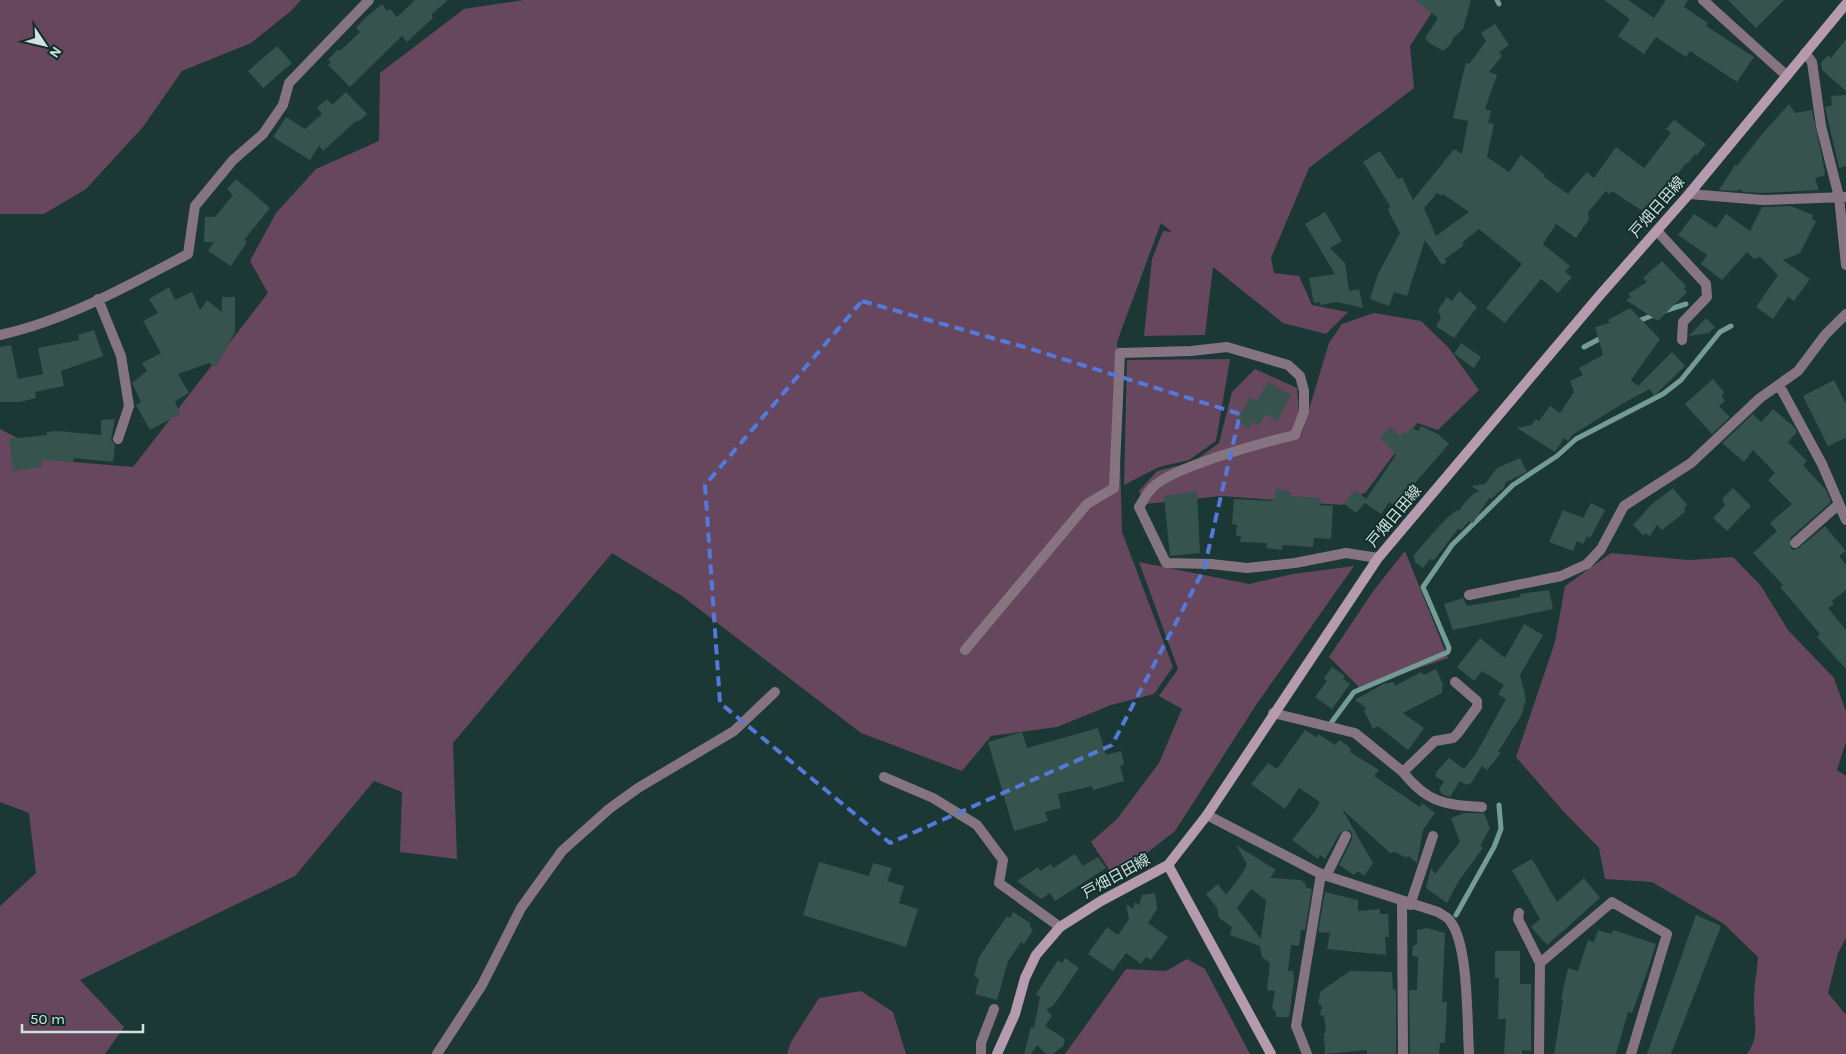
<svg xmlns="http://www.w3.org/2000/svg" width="1846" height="1054" font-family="Karla,'Noto Sans JP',sans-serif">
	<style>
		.green { fill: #66475d }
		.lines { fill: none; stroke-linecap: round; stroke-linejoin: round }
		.stream { stroke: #729c94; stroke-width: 5 }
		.building { fill: #36534e; fill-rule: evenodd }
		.street { stroke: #867581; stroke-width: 10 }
		.secondary { stroke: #b59bad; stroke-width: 10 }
		.marked { fill: none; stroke: #537ada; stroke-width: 4; stroke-dasharray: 10 6; stroke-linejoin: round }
		.labels { text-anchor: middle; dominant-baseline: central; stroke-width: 4; stroke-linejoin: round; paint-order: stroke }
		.street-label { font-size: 15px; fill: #d1e1dd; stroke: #122e2a }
	</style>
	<rect width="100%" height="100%" fill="#1c3834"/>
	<path class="green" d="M0 0H301L291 11 251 43 182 71 143 127 86 189 44 214H0Z
		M524 0H1440L1410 46 1414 88 1309 168 1271 258 1274 273 1299 276 1312 305 1348 312 1326 334 1283 323 1213 267 1205 335 1144 336 1152 259 1163 231 1172 232 1161 223 1117 342 1122 532 1173 667 1154 694 1111 705 1057 727 991 736 962 771 861 733 682 596 612 553 453 743 457 859 400 852 402 792 374 781 295 876 80 980 124 1027 105 1054H0V906L36 873 29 813 0 802V429L62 461 133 467 268 293 250 261 276 213 316 169 379 141 380 73 464 9Z
		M1374 313 1421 321 1448 347 1479 390 1438 430 1417 423 1366 492 1342 505 1221 496 1146 504 1139 491 1157 471 1193 462 1219 443 1232 392 1255 369 1297 388 1301 436 1329 343 1342 324Z
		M1230 359 1216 441 1189 460 1159 467 1124 485 1127 360Z
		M1405 551 1448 658 1360 688 1329 657 1374 590Z
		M1611 553 1689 560 1733 557 1761 586 1788 630 1834 678 1846 712V742L1837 770 1846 776V938L1838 953 1828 993 1846 1015V1054H1747C1761 1034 1753 1022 1754 1001 1754 986 1757 972 1758 957L1724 924 1652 882 1605 879 1599 848 1564 812 1516 757 1555 642 1565 586Z
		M1139 562 1249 584 1293 574 1354 566 1256 705 1175 831 1115 878 1091 842 1117 819 1159 763 1182 709 1159 696 1178 669Z
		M1187 959 1205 969 1250 1054H1065L1126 969 1166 971Z
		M861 991 893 1012 906 1054H787L791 1042 819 998Z"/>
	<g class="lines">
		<path class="stream" d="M1497 0 1499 4
			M1664 311 1686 304
			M1636 322 1656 314
			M1584 347 1603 337
			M1328 727 1354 692 1448 652 1449 648 1423 587 1452 545 1513 485 1557 456 1576 439 1663 394 1681 380 1720 332 1731 326
			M1456 915 1494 847 1501 829 1499 805"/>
	</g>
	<path class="building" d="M415 0H448L431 15 433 18 407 42 402 36 350 87 328 65 331 62 328 60 338 49 340 51 360 32 356 28 363 20 382 4 387 11 390 9 397 17Z
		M1416 0H1471L1463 29 1453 38 1451 44 1443 51 1428 42 1425 38 1438 18Z
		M1604 0H1628L1654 18 1666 0H1688L1684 7 1708 23 1706 26 1754 57 1737 82 1690 51 1686 57 1656 37 1644 54 1618 36 1630 19Z
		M1728 0H1784L1756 28Z
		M1495 24 1509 45 1499 52 1502 56 1489 72 1497 75 1485 109 1491 111 1488 123 1494 124 1487 157 1509 172 1521 155 1545 175 1544 177 1568 194 1587 172 1594 178 1616 147 1644 168 1671 133 1666 129 1674 120 1706 144 1697 155 1695 154 1688 163H1686L1678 174 1675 173 1655 199 1656 202 1644 212 1612 191 1609 194 1606 191 1588 212 1589 219 1576 238 1556 224 1543 244 1570 266 1565 272 1572 277 1558 293 1541 279 1505 323 1486 308 1522 264 1479 229 1463 242V246L1445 259 1447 262 1442 265 1425 240 1407 296 1394 292 1389 306 1370 299 1378 274 1400 233 1388 210 1390 206 1363 162 1380 151 1398 179 1402 177 1413 200 1454 149 1462 154 1468 121 1453 118 1462 78 1466 63 1469 64 1473 59 1486 41 1481 33ZM1437 193 1442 196 1443 194 1469 212 1436 236 1424 208Z
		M1846 39V91L1822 70 1821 63 1828 55 1831 58Z
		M277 46 292 63 263 88 248 71Z
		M346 92 367 114 358 122 356 121 323 151 319 146 310 160 273 137 286 117 305 129 322 114 317 108 327 99 332 105Z
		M1846 95V166L1839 168 1825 107 1832 105 1831 96Z
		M1789 104 1795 113 1812 110 1825 172 1824 176 1815 178 1819 190 1763 193 1743 192 1740 189 1737 191 1719 190 1735 165 1737 166 1762 134Z
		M236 179 270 208 244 240 247 242 231 266 208 251 214 242H204L205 217H215L233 195 227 189Z
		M1791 206 1813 215 1812 219 1816 221 1800 253 1783 260 1810 279 1794 301 1788 297 1773 319 1756 307 1778 275 1760 257 1754 259 1747 252 1722 280 1701 264 1707 255 1678 235 1694 214 1716 228 1726 214 1750 231 1762 207Z
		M1325 212 1342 241 1330 248 1345 263 1349 291 1359 289 1363 308 1337 302 1320 305V302L1314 303 1313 299 1309 278 1335 274 1305 224Z
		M1662 261 1686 286 1684 289 1687 292 1658 321 1626 300 1631 297 1628 294 1647 282 1643 278Z
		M169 287 175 300 192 292 200 310 207 300 222 312V297H235V332L216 367 209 363 178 374 189 393 175 401 180 414 150 430 136 405 141 402 132 383 147 371 142 363 161 353 143 321 158 313 149 299Z
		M1459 291 1477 307 1454 338 1436 326 1441 318 1438 310 1447 297 1452 301Z
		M1630 308 1660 339 1631 380 1638 386 1672 352 1685 366 1654 396 1650 389 1627 401 1572 435 1568 441 1564 438 1555 452 1517 428 1531 425 1536 419 1539 421 1550 406 1560 413 1574 392 1570 381 1583 375 1579 368 1603 355 1595 327 1610 323 1608 320Z
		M1706 318 1715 327 1709 333 1689 336Z
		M94 330 103 356 61 371 64 386 35 392 36 398 20 402H0V347L11 345 18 379 43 374 38 348 79 340 78 335Z
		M1461 343 1481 357 1474 368 1454 354Z
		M1713 379 1724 392 1722 397 1725 401 1719 406 1730 417 1712 434 1685 404Z
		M1834 380 1846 404V438L1828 446 1803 396Z
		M1268 382 1291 395 1277 421 1265 414 1259 426 1253 422 1249 428 1237 421 1250 397 1257 401Z
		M1773 409 1795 428 1797 432 1788 442 1807 461 1803 465 1826 490 1831 502 1790 538V547L1793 550 1799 548 1825 526 1846 551 1839 556 1846 565V590L1832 601 1834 604 1828 608 1846 630V669L1817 637 1820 634 1780 587 1783 585 1753 553 1777 531 1770 523 1792 504 1768 480 1775 473 1753 450 1744 462 1722 443 1753 414 1761 422Z
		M115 419 111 440 115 445 113 462 74 458 73 462 42 460V467L13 471 9 439 47 435V432L57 431 101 435V420Z
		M1421 426 1438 434 1449 444 1415 483 1398 508 1389 502 1381 514 1365 503 1356 513 1344 504 1355 490 1366 499 1396 455 1380 437 1391 427 1400 436 1404 432 1407 434 1411 427 1418 431Z
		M1520 458 1527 472 1506 482 1503 490H1501L1491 499 1489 498 1473 523 1469 521 1461 530 1458 529 1434 560 1430 559 1423 568 1415 562 1414 555 1431 535 1447 518 1457 510 1459 511 1466 501 1476 492 1478 493 1479 491 1471 486 1485 484 1497 468Z
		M1673 488 1687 505 1684 508 1685 512 1662 530 1657 525 1650 536 1645 533 1644 536 1633 525 1652 504Z
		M1733 488 1751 506 1727 531 1713 518 1725 505 1722 499Z
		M1276 489 1291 492V496L1321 498 1320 505 1333 506 1331 539 1314 538 1313 547 1283 545 1282 550 1266 548 1267 543 1240 542 1241 536H1236L1237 525 1232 524 1234 499 1274 501Z
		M1197 491 1200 553 1170 556 1164 496Z
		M1591 503 1605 510 1590 538 1587 536 1583 544 1577 541 1573 551 1549 542 1563 510 1583 518Z
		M1549 590 1553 609 1453 630 1444 604 1463 598 1467 606 1520 597V594Z
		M1524 624 1543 635 1520 675 1526 699 1522 714 1498 752 1501 753 1487 770 1482 766 1471 783 1466 785 1460 781 1450 797 1442 794 1439 789 1444 782 1435 776 1437 771 1449 758 1464 769 1477 752 1506 699 1498 694 1504 685 1482 671 1474 681 1457 667 1480 638 1505 658Z
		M1332 667 1345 676 1343 679 1350 684 1332 709 1315 697 1327 681 1324 678Z
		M1436 669 1443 684 1442 693 1403 713 1424 728 1408 750 1378 726 1373 729 1364 711 1366 708 1355 700 1383 684 1393 682 1395 686 1421 672 1424 675Z
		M1098 728 1106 755 1121 751 1124 764 1120 766 1124 781 1093 790 1092 786 1058 794 1061 808 1045 812 1048 821 1014 831 988 742 1022 732 1027 748Z
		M1305 730 1317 738 1318 734 1335 745 1339 740 1348 746 1351 750 1350 752 1379 770 1374 776 1420 807 1422 803 1435 813 1423 830 1417 863 1408 856 1406 858 1395 852 1390 853 1342 809 1373 863 1364 876 1358 871 1354 875 1339 865 1352 839V833L1349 830 1340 833 1325 859 1320 855 1318 859 1292 840 1315 811 1320 802 1299 788 1285 809 1251 784 1268 763 1277 769Z
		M1464 813H1484L1490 828 1480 846 1483 848 1458 882 1447 903 1426 888 1431 868 1435 874 1460 842 1451 818Z
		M1236 845 1276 870 1270 878 1301 880 1306 884 1305 887 1312 889 1305 930H1301L1299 946 1291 945 1288 971H1293L1294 980 1289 1017H1276V1012L1272 1008 1275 991 1267 990 1270 963 1262 957 1260 946 1230 935 1232 927 1219 918 1217 908 1206 894 1218 884 1226 895 1242 874 1247 864ZM1251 889 1266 900 1261 939 1237 908Z
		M1075 854 1083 866 1098 857 1106 868 1055 901 1050 893 1041 899 1017 881 1038 867 1040 871 1051 864 1053 868Z
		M1532 859 1557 902 1584 878 1600 898 1547 945 1531 927 1540 919 1512 870Z
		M819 862 869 876 873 863 892 868 887 881 904 886 899 903 918 909 906 947 803 915Z
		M1325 892 1358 900V911L1380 909V914H1388L1389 937H1385L1386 955 1327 949 1330 933 1318 932Z
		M1155 893 1157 909 1148 923 1168 937 1151 960 1146 957 1141 964 1126 953 1113 971 1088 954 1107 927 1118 935 1129 919 1126 904 1133 909 1135 902 1139 905 1142 895Z
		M1013 912 1030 923V927L1033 930 1024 944 1021 942 1008 961 997 1000 975 994 979 979 974 976 979 957 1007 916 1010 918Z
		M1696 915 1721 926 1671 1054H1647Z
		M1427 928 1445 933 1442 1002H1447L1445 1043H1440L1439 1054H1410L1409 990H1417L1418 957 1412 956 1413 946 1417 944V930Z
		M1598 930 1612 934 1613 930 1656 944 1647 972 1632 1013 1628 1012 1616 1054H1554L1563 1000 1561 999 1568 968 1578 971 1588 940 1594 942Z
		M1495 951H1520V984H1531V1051L1522 1050V1054H1504L1506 1019H1498L1499 978H1495Z
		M1065 958 1079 968 1053 1006 1046 1009 1052 1016 1045 1026 1065 1039 1063 1046 1053 1054H1046L1037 1045 1031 1054H1024L1031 1027 1034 1028 1040 997 1036 994 1058 960 1062 963Z
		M1350 971 1392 972 1393 989 1396 990V1054H1367V1050L1325 1054 1324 1034 1326 1031 1324 1016 1320 1015 1322 1006 1318 1003 1321 991Z"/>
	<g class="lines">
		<path class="street" d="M1703 0 1787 76
			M1805 53 1812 62 1821 126 1839 197 1846 265
			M1689 194 1763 200 1846 197
			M1657 231 1706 284 1707 297 1683 322 1682 340
			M98 299 121 356 129 406 118 439
			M0 335C67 320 128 286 188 254L195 206 233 160 263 134 283 105 289 83 369 0
			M1779 385 1822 464 1846 520
			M1795 543 1839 504
			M1469 595 1561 576 1587 564 1601 549 1624 506 1691 463 1760 398 1798 371 1825 335 1846 314
			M965 650 1087 504 1114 488 1120 353 1191 351 1227 347 1288 365 1300 376 1304 391V412L1295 435C1265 442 1171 467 1152 488 1147 493 1143 501 1139 507L1166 563 1211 564 1247 568 1295 563 1346 553 1378 558
			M1273 713 1355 733 1403 772 1435 741 1453 738 1458 733 1477 707V701L1455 682
			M1403 772C1427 803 1446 805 1482 807
			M884 777 933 798 977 825 1003 860 999 883 1060 927
			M1207 815 1321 874 1438 912C1442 915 1448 917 1450 921 1469 944 1467 1023 1469 1054
			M1326 876 1346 836
			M1402 902 1403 1054
			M1410 905 1433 836
			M1519 913 1518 919 1540 963 1539 1054
			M1540 963 1612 902 1667 934 1631 1054
			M437 1054 482 985 521 908 562 851 609 809 638 788 734 731 775 692
			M981 1054V1043L994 1009
			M1307 1054 1296 1026 1321 874"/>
		<path class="secondary" d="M1168 865 1271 1054
			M997 1054 1015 1014 1025 978 1036 955 1060 927 1101 901 1168 865 1207 815 1378 558 1600 295 1689 194 1846 4"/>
	</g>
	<path class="marked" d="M862 301 1031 349 1240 414 1204 569 1112 745 890 843 720 703 705 485Z"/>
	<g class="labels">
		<g class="street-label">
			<text transform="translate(1657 207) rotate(-49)">戸畑日田線</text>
			<text transform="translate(1394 516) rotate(-50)">戸畑日田線</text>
			<text transform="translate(1116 876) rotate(-29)">戸畑日田線</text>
		</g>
	</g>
	<g transform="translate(45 45) rotate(125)" stroke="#122e2a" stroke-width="4" paint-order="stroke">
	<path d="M0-4L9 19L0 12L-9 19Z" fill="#d1e1dd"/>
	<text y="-8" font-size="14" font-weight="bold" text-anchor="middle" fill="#d1e1dd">N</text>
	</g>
	<path d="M22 1024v8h121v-8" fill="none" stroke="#d1e1dd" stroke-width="2.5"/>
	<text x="30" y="1024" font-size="15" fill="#d1e1dd" stroke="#122e2a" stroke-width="4" paint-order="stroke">50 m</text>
</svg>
